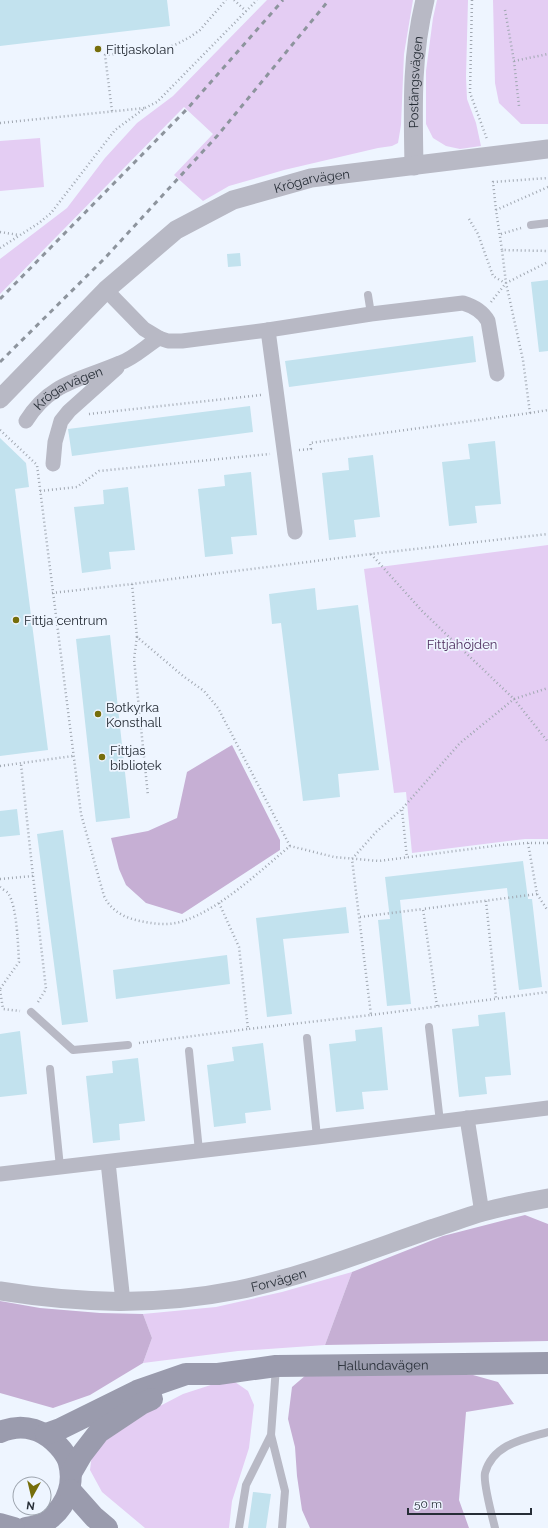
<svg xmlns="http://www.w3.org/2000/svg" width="548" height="1528" font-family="Raleway,sans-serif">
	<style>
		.green { fill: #e4cdf3 }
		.forest { fill: #c6afd4 }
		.building { fill: #c2e2ee }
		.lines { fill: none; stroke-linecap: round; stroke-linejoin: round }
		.path { stroke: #a1a8b2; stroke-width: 2.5; stroke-dasharray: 1 3; stroke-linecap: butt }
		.service { stroke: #b8b9c5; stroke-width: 8 }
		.minor { stroke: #b8b9c5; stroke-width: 15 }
		.tertiary { stroke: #b8b9c5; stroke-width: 19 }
		.secondary { stroke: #9a9bad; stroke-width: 22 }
		.rail { stroke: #8d949d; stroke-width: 3; stroke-dasharray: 5 5; stroke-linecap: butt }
		.poi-dot { fill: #766e0b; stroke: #eef5ff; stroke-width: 1.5 }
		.labels { text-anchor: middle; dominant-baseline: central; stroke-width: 3.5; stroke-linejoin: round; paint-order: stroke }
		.poi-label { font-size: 13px; fill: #262d36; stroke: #eef5ff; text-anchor: start }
		.street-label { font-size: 13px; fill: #262d36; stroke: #eef5ff }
		.park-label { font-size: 13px; fill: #503161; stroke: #eef5ff }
	</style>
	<rect width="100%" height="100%" fill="#eef5ff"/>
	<path class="green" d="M267 0H413L404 54 401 125 398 143 392 146 378 148 284 170 229 186 203 201 174 175 213 134 184 107 0 294V259L67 208 105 158 137 123 173 96Z
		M437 0H468L466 77 467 99 476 123 481 146 460 149 446 146 433 138 426 124V71L433 18Z
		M493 0H548V124H521L499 103 495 83Z
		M40 138 44 187 0 191V141Z
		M548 545V839H525L412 853 406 792 394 793 364 569Z
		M352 1272 325 1345 238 1351 143 1363 152 1338 143 1314 216 1307 282 1292Z
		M220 1382H235L248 1391 254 1405 249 1448 232 1501 229 1528H145L102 1492 90 1470 92 1454 102 1438 135 1419 183 1394Z"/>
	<path class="forest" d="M232 745 280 840V850L182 914 146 903 126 885 119 869 111 838 148 831 177 818 187 772Z
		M525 1215 548 1224V1341L325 1345 352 1272 443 1236Z
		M0 1301 40 1308 100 1313 143 1314 152 1338 143 1363 90 1395 53 1408 0 1393Z
		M306 1375H473L498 1382 514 1404 466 1412 459 1500 469 1528H310L302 1510 297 1476 295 1447 288 1419 292 1387Z"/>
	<path class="building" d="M0 0H167L170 26 0 46Z
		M240 253 241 266 228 267 227 254Z
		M548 280V351L539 352 531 282Z
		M473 336 476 362 289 387 285 361Z
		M250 406 253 432 72 456 68 429Z
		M0 438 26 463 29 487 15 489 48 750 0 756Z
		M495 441 501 504 475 506 477 523 449 526 442 462 470 459 468 444Z
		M373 455 380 517 354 520 356 537 329 540 322 473 349 470 348 458Z
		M251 472 257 535 231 537 233 554 205 557 198 489 225 486 224 475Z
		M128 487 135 550 109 552 111 569 82 573 74 507 104 504 103 490Z
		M315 588 317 610 358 605 379 770 338 774 340 797 303 801 281 623 272 624 269 594Z
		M110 635 130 818 96 822 76 639Z
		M17 809 20 835 0 837V811Z
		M63 830 88 1022 62 1025 37 834Z
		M523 861 528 899H532L542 987 519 990 507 888 400 900 411 1004 387 1006 378 920 390 919 385 877Z
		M346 907 349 933 283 939 292 1014 267 1017 256 918Z
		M227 955 230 984 116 999 113 970Z
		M505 1012 511 1075 485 1077 487 1094 459 1097 452 1029 479 1026 478 1015Z
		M382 1027 388 1090 362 1092 364 1109 336 1112 329 1044 356 1041 355 1030Z
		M20 1031 27 1094 0 1097V1034Z
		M263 1043 271 1110 245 1113 246 1123 214 1127 207 1065 234 1061 232 1047Z
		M138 1058 145 1121 119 1124 120 1140 93 1143 86 1076 113 1073 112 1061Z
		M253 1492 271 1494 266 1528H248Z"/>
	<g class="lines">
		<path class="path" d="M234 0 246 11
			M472 0 470 93 487 139
			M505 10 514 61 519 106
			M514 61 548 54
			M112 111 105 55 164 49 177 44 190 37 200 30 226 0
			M0 123 145 108
			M548 187 496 210 502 250 548 251
			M496 210 493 182 548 178
			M469 219 478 234 493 276 505 283
			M0 232 19 235
			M501 234 521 228
			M0 248 39 223 51 213 115 130 145 108 157 102 257 0
			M491 302 506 283 548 262
			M530 413 548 410
			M89 414 261 395
			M0 430 37 465 81 814 104 896C111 911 125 918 140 921 154 924 169 926 183 921 219 910 260 871 290 846L334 857 379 861 501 845 528 843H548
			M299 450 311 449 310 443 530 413 523 360 506 283 502 250
			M40 491 77 487 99 471 270 454
			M371 554 423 612 514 699 548 688
			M132 584 137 637 183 676 204 691 218 708 290 846
			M52 593 132 584 371 554 548 534
			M137 637 134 659 148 796
			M0 766 73 756
			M402 810 407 858
			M528 843 537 894 548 911
			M33 876 46 989 38 1002
			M0 879 33 876 21 764
			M0 887C2 889 6 891 8 893 17 906 18 945 19 962L0 989
			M486 901 496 998
			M219 903 239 947 248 1029 371 1015 352 859 376 832 402 809 460 743 514 699 548 742
			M360 917 423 909
			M0 990 3 1009 20 1011
			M437 1006 423 909 537 894
			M371 1015 548 992
			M139 1043 248 1029"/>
		<path class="service" d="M531 225 548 223
			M368 295 371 314
			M31 1012 73 1050 128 1045
			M429 1027 440 1122
			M307 1038 317 1137
			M189 1051 199 1151
			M50 1069 60 1167
			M276 1367 271 1435 285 1491 282 1528
			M239 1528 246 1485 271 1435
			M495 1528C492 1516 483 1483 485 1473 493 1444 524 1439 548 1432"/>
		<g class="minor">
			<path d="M268 330 371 314 463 303C473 306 483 312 488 321L497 374"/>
			<path d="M159 338 168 341H182L268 330 295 532"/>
			<path id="s1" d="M26 421C50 382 81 380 120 363 134 358 146 346 159 338L144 329 106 290"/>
			<path d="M53 464 55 442 61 421 69 411 117 368"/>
			<path d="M467 1118 482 1213"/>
			<path d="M108 1162 123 1302"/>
			<path d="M0 1174 317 1137 548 1108"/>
		</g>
		<g class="tertiary">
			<path id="s2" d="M414 166C413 108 411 57 425 0"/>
			<path id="s3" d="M0 399 106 290 176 230 233 200 311 178 548 149"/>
			<path id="s4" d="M0 1291C81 1304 157 1306 238 1290 305 1276 370 1250 434 1228 450 1223 466 1217 483 1212 504 1206 526 1202 548 1198"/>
		</g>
		<g class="secondary">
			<path d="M0 1432C24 1422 46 1430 62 1450 65 1454 68 1459 69 1463 77 1493 56 1525 26 1528"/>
			<path id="s5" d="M46 1434 60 1429 137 1391 186 1374H218L276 1366 548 1363"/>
			<path d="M71 1473 82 1454 99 1432 141 1404 152 1399"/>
			<path d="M70 1490 94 1517 107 1528"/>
			<path d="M0 1524 14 1528"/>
		</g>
		<path class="rail" d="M0 299 188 108 283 0
			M0 362 105 258 218 135 329 0"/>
	</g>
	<g class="poi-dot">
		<circle cx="98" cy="49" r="4"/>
		<circle cx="16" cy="620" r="4"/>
		<circle cx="98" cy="714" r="4"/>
		<circle cx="102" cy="757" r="4"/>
	</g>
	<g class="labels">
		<g class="poi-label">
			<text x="106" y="49">Fittjaskolan</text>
			<text x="24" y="620">Fittja centrum</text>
			<text x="106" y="707">Botkyrka<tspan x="106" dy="15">Konsthall</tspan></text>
			<text x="110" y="750">Fittjas<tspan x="110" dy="15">bibliotek</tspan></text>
		</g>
		<g class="street-label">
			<text stroke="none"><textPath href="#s2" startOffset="84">Postängsvägen</textPath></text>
			<text stroke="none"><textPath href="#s3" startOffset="390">Krögarvägen</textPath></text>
			<text stroke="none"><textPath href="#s1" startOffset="55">Krögarvägen</textPath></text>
			<text stroke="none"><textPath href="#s4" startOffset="281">Forvägen</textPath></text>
			<text stroke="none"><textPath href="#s5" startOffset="350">Hallundavägen</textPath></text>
		</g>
		<g class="park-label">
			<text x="462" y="644">Fittjahöjden</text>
		</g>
	</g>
	<g transform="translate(32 1496) rotate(188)"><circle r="19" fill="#eef5ff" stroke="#9ea5af"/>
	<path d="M0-3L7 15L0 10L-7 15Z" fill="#766e0b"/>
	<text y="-6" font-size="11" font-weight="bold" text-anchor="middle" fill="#262d36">N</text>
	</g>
	<path d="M408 1508v6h123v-6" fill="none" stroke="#262d36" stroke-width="2"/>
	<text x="414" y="1508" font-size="12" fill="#262d36" stroke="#eef5ff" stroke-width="3" paint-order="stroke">50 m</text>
</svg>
